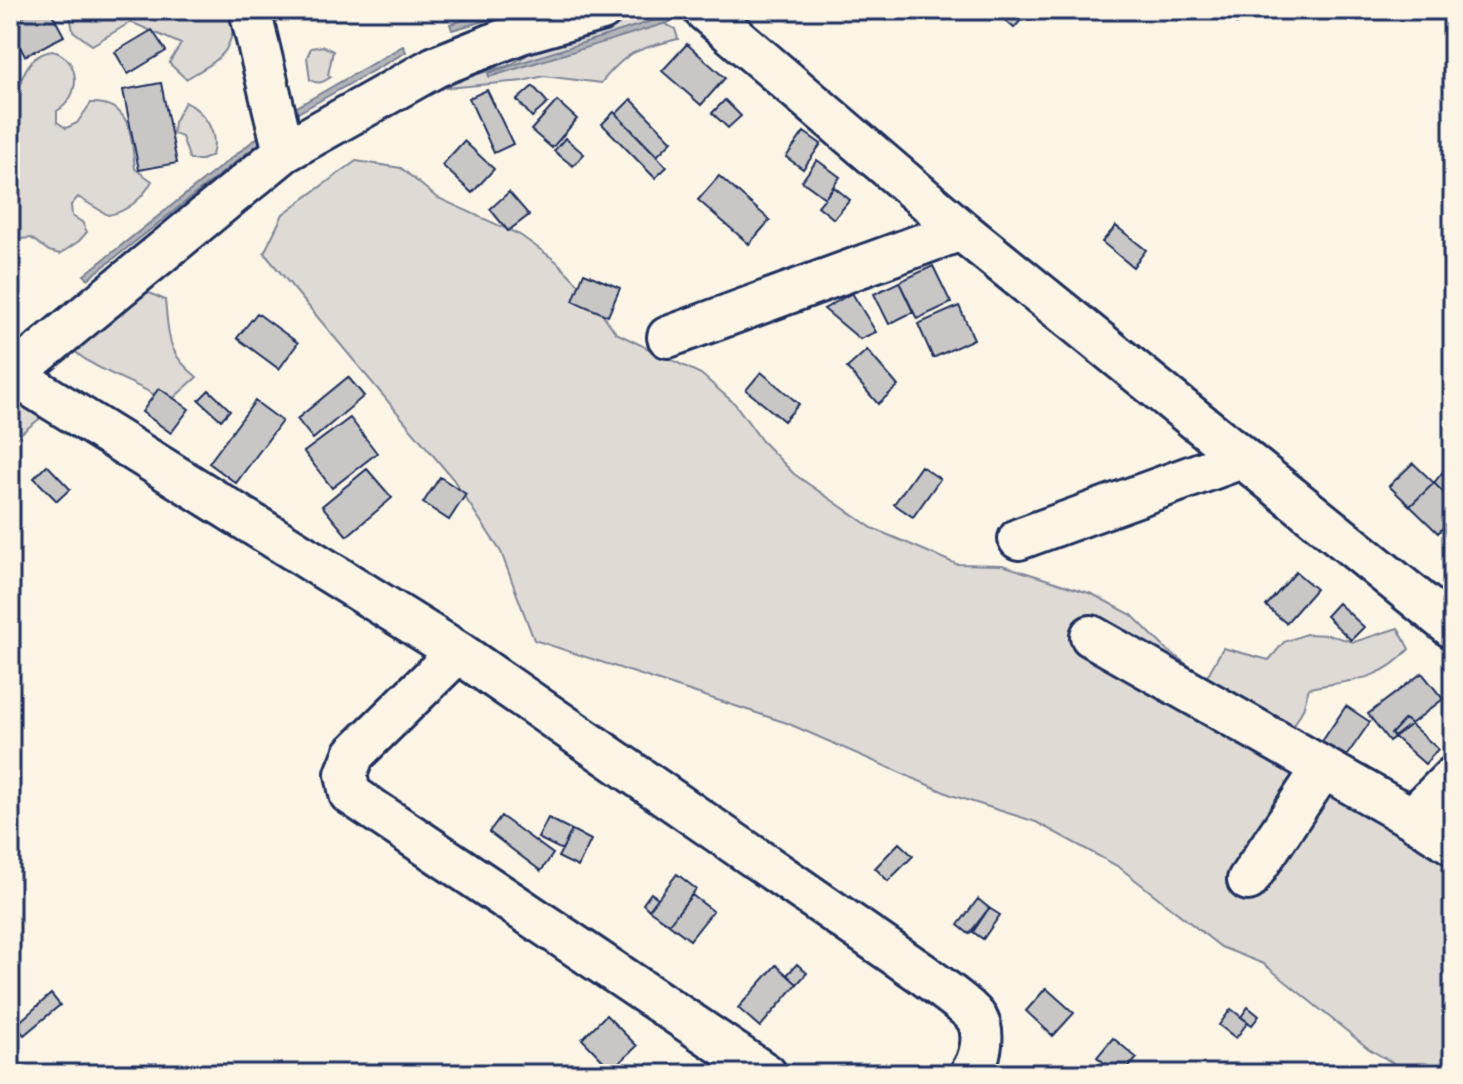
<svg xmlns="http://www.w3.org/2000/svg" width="1463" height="1084" font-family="Itim,sans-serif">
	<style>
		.green { fill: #dfdbd4; stroke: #7d8599; stroke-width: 2 }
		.water { fill: #b2b4b8; stroke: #767f94; stroke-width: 2 }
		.building { fill: #c8c7c6; stroke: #1b2f5e; stroke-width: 2 }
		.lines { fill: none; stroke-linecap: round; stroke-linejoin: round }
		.minor-casing { stroke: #1b2f5e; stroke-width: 46 }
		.minor { stroke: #fcf5e5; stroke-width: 40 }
	</style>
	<rect width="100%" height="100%" fill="#fcf5e5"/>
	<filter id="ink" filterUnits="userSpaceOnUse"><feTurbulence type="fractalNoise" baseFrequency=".0125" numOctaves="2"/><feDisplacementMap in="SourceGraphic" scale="16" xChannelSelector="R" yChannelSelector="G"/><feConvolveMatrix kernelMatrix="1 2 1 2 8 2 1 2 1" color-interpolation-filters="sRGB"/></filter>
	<g filter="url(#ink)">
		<path class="green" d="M69 10H236L237 13C229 57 223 57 186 79L169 63 181 44 131 22 92 45 73 31Z
			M644 13 675 29 678 39C637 50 629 49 601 83L544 76 523 81 447 88 456 80 510 65 571 29 615 17Z
			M323 46 333 51 328 75 331 77C323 82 319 85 310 80L307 57 311 48Z
			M53 51C81 59 82 96 57 111V122L66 128 77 123 91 103C133 102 131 138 135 169L152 181C143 198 127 212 108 215L78 197 71 205 72 216 82 222 87 232 79 241 60 254 49 251 31 238 20 239 10 255V148L14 146 10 140V104L16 101C20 79 27 54 53 51Z
			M185 102C205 111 219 134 212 155L202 160H190L182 137 173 133 174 122Z
			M356 161 401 168 436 197 520 235 556 261 589 295 616 333 701 374 735 404 762 441 794 474 872 528 956 564 1002 565 1092 594 1132 615 1167 650 1206 678 1223 648 1269 660 1284 642 1306 634 1329 635 1354 642 1398 628 1409 649C1380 682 1351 680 1309 688L1303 709 1292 729 1364 779 1431 794 1447 811 1423 848 1453 868V1074H1412L1369 1049 1264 964 1221 947 1119 867 1036 822 951 795 787 723 534 640 501 552 453 479 264 253 283 214Z
			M125 282 165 300C169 336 166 353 197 377L168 403C135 380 97 374 69 346Z
			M14 399 43 416 10 442V400Z"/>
		<path class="water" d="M498 10H523L452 30 450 24Z
			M667 16 672 18 670 22 489 77 488 73Z
			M403 46 406 52 298 113 295 108Z
			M258 137 261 142 88 279 84 275Z"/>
		<path class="building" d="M34 10H50L64 36 25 56 10 29V23Z
			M993 10H1030L1014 28Z
			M1224 10H1251L1237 24Z
			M152 30 166 51 128 74 115 52Z
			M687 44 725 78 701 105 662 71Z
			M161 83 177 163 139 170 123 90Z
			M533 86 548 103 532 117 517 100Z
			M487 90 513 144 494 153 469 98Z
			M631 99 672 141 657 156 616 114Z
			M725 100 741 116 728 128 712 113Z
			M557 101 577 119 552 148 531 130Z
			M614 112 667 167 655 178 602 124Z
			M804 132 821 144 803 169 786 157Z
			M565 138 584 154 573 166 554 151Z
			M464 141 494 169 472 193 442 165Z
			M817 160 840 177 825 198 802 181Z
			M719 176 770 220 749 244 698 200Z
			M834 187 850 200 834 219 818 206Z
			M509 192 529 215 508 231 490 209Z
			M1116 226 1146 250 1133 267 1102 242Z
			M933 266 951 303 917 319 899 282Z
			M584 273 620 288 608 316 573 301Z
			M899 282 913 312 889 324 874 294Z
			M852 293 876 332 860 339 824 309Z
			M959 306 974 339 933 358 918 324Z
			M257 313 298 343 279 369 237 338Z
			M867 350 898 386 878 404 847 368Z
			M761 372 799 404 784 421 746 390Z
			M348 377 364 396 313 439 297 419Z
			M159 388 189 409 171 433 142 412Z
			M209 390 230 410 221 420 199 400Z
			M255 401 282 421 236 483 209 463Z
			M350 418 377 453 332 488 304 452Z
			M1413 463 1434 483 1410 506 1389 486Z
			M47 465 70 489 57 501 34 478Z
			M921 466 940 479 913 517 894 504Z
			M367 469 392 498 347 536 322 506Z
			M1445 469 1453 477V502L1434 483Z
			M440 477 466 494 449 520 423 503Z
			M1434 483 1453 502V517L1438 533 1410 506Z
			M1296 572 1316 589 1286 623 1266 606Z
			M1338 603 1364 627 1351 640 1326 616Z
			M1422 673 1443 699 1389 741 1368 714Z
			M1346 706 1370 722 1343 761 1319 746Z
			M1405 719 1438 749 1425 764 1391 734Z
			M501 816 553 854 541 871 489 832Z
			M548 818 572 830 562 850 538 838Z
			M572 830 591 840 578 867 558 857Z
			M899 843 913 856 888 881 875 868Z
			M677 874 696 889 669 924 649 910Z
			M651 893 658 898 649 910 643 904Z
			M692 895 713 911 690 940 669 924Z
			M978 899 989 908 969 934 958 925Z
			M989 908 1000 915 983 939 973 932Z
			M797 964 807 973 797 984 787 975Z
			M776 965 797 984 760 1027 738 1008Z
			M1046 988 1074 1013 1053 1036 1026 1011Z
			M51 994 60 1005 24 1035 16 1025Z
			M1248 1007 1259 1016 1252 1025 1241 1017Z
			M1231 1009 1248 1022 1236 1038 1219 1025Z
			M606 1015 637 1046 612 1070 582 1039Z
			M1113 1038 1137 1058 1123 1074H1118L1097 1057Z"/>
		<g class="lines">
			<defs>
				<path id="minor" d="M250 10 284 152
					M704 10 961 230 1453 628
					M668 337 961 230
					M13 375 458 652 923 974C934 983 971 1008 977 1019 986 1035 980 1060 970 1074
					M10 377 284 152 435 67 521 33 602 10
					M1019 539 1242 458
					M1091 636 1412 818 1453 844
					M458 652 354 754 346 774 350 794 766 1074
					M1412 818 1453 777
					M1248 880 1323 768"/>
			</defs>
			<use href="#minor" class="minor-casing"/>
			<use href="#minor" class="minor"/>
		</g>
	</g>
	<rect width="1463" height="1084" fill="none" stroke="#fcf5e5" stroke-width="40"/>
	<rect x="20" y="20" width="1423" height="1044" fill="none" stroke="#1b2f5e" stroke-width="3" filter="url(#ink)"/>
</svg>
